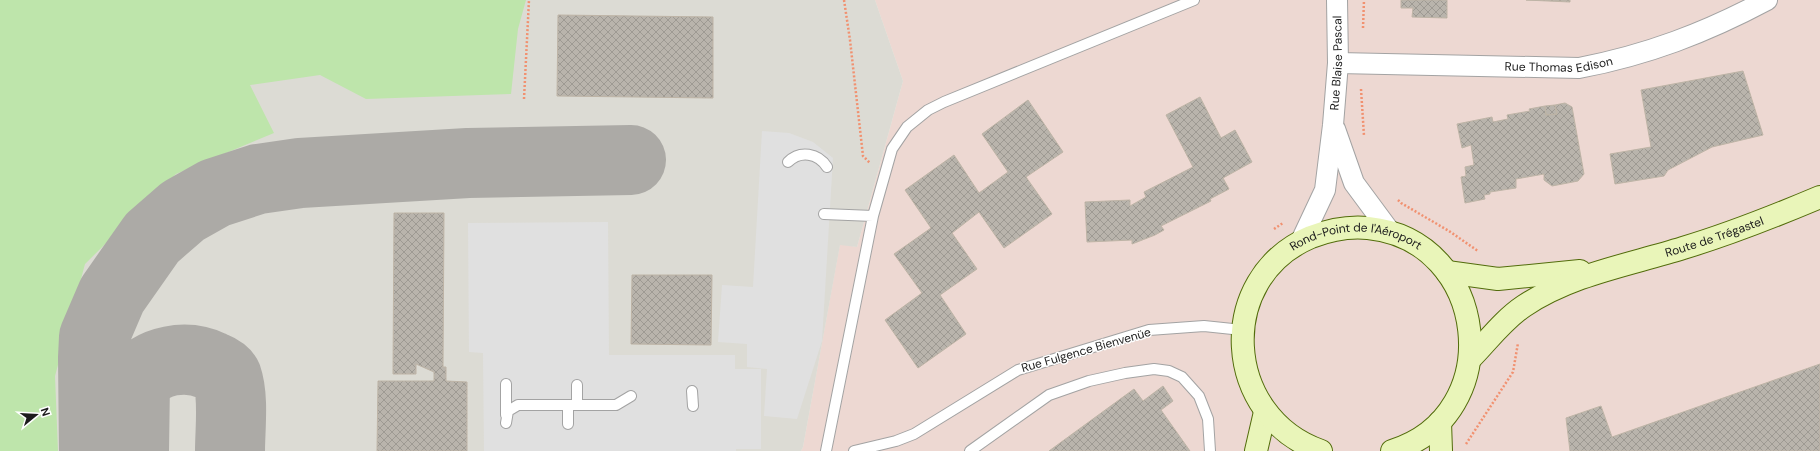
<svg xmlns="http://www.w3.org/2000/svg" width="1820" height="451" font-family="'DM Sans',sans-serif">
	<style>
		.commercial { fill: #edd8d2 }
		.airport { fill: #dcdbd4 }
		.grass { fill: #bee5ab }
		.parking { fill: #e0e0e0 }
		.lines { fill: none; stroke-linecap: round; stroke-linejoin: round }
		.taxiway { stroke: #acaaa6; stroke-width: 70 }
		.building { fill: url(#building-cross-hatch); stroke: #beb4a6 }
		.lane-casing { stroke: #a3a3a3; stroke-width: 12 }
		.street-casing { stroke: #a3a3a3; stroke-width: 22 }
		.secondary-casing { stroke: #526c0b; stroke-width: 24 }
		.path { stroke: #f19170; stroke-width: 2.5; stroke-dasharray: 2 2; stroke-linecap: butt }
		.lane { stroke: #fff; stroke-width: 10 }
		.street { stroke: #fff; stroke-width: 20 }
		.secondary { stroke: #e9f5b9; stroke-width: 22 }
		.labels { text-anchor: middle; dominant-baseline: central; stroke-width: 3; stroke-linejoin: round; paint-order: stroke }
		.street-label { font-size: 12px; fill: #1c1c1c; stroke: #fff }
	</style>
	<defs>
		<pattern id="building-cross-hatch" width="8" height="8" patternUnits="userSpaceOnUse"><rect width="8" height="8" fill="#b9b4ac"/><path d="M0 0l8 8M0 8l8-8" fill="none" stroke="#9e9a93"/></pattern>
	</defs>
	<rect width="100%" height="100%" fill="#edebe3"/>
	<path class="commercial" d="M875 0H1820V451H801L803 447 840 244 857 247 903 81Z"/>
	<path class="airport" d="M0 0H875L903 81 857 247 840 245 803 447 801 451H0Z"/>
	<path class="grass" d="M0 0H526L518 29 511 94 366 99 320 75 250 85 274 133 176 174 85 264 55 376 58 451H0Z"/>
	<path class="parking" d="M762 131 789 133 813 142 833 158 822 341 797 419 764 416 767 369 747 367V344L718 342 722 285 753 287Z
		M608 222 609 355H735V369H761V449H736V451H484L483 353 469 352 468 223Z"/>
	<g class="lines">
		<path class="taxiway" d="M94 451 93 358 94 337 112 295 152 238 183 211 215 193 258 179 300 173 468 163 631 160
			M134 451 135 383C152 359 187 354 212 366 217 368 225 372 227 377 234 397 230 430 230 451"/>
	</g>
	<path class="building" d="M1401 0H1447V18L1412 17 1413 8H1401Z
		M1526 0H1570V2Z
		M558 15 713 17V98L557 96Z
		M1743 71 1763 135 1712 147 1668 170 1664 176 1615 184 1610 154 1651 147 1641 90Z
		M1200 97 1221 138 1235 130 1252 162 1223 178 1229 189 1210 199 1211 201 1161 226 1164 230 1155 235 1132 244V240L1087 242 1085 202 1130 200V206L1146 197 1144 192 1193 167 1166 115Z
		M1028 100 1063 152 1026 177 1052 214 1004 248 979 212 952 233 977 269 940 295 966 334 918 368 885 320 922 293 894 254 931 228 905 190 954 155 979 193 1008 172 982 134Z
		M1565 103 1572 107 1584 174 1578 181 1552 186 1544 180V174L1516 179V188L1490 192V194L1484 195 1485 199 1465 203 1461 177 1466 176 1465 167 1474 165 1471 145 1462 148 1457 124 1492 117 1493 122 1508 119 1507 115 1530 111 1529 109 1545 106 1546 115 1557 114 1555 105Z
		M1555 105 1557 114 1546 115 1545 106Z
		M394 213H444L443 367H446V381L467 382V451H377L378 381H434V372L416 364V374H393Z
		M632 275H712L711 345 631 344Z
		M1820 364V451H1570L1566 418 1601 406 1612 437Z
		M1163 386 1173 401 1161 410 1190 451H1049L1134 389 1143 401Z"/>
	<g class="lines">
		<defs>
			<path id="lane" d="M788 162C800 150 818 153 827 167
				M824 214 873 216
				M692 391 693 406
				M568 405V424
				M577 405V385
				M506 415V384
				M506 423 508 411 518 405H616L631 396
				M826 451 873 216 892 149 907 127 928 110 944 102 1194 0
				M854 451 896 441 914 434 1018 370 1149 330 1204 326 1242 330
				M970 451 1049 395 1089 381 1125 373 1154 369 1169 371 1182 377 1199 396 1208 419 1210 451"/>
			<g id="street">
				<path id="s1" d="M1338 63 1579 68C1647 55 1705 33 1767 0"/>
				<path d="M1335 129 1354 183 1391 233"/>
				<path id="s2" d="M1301 241 1325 190 1333 125 1338 63 1337 0"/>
			</g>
			<g id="secondary">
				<path d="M1447 272 1498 279 1580 271"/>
				<path id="s3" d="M1470 359C1487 342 1503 320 1524 306 1572 274 1629 265 1683 248 1730 234 1775 216 1820 197"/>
				<path d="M1440 422 1441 451"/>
				<path d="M1256 451 1265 412"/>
				<path id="s4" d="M1321 451C1223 417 1214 278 1311 237 1329 230 1348 226 1368 228 1489 240 1509 415 1392 451"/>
			</g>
		</defs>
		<use href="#lane" class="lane-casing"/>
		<use href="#street" class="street-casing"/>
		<use href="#secondary" class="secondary-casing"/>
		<path class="path" d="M844 0 850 40 863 156 870 163
			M1363 28 1364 0
			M1361 89 1364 136
			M524 99 529 0
			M1398 200 1401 203 1449 231 1478 251
			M1274 229 1283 223
			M1466 444 1513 372 1518 343"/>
		<use href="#lane" class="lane"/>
		<use href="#street" class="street"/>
		<use href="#secondary" class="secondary"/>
	</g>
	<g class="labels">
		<g class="street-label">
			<text stroke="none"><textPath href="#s2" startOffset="184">Rue Blaise Pascal</textPath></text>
			<text stroke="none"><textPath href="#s1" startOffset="221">Rue Thomas Edison</textPath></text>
			<text stroke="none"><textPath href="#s3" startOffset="279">Route de Trégastel</textPath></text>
			<text stroke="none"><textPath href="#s4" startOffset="322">Rond-Point de l'Aéroport</textPath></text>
			<text transform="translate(1086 350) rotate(-16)">Rue Fulgence Bienvenüe</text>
		</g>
	</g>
	<g transform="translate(36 415) rotate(72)" stroke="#ffffff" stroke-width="3" paint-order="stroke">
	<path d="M0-3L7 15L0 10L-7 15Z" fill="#1c1c1c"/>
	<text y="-6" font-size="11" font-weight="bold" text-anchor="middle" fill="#1c1c1c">N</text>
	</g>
</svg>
